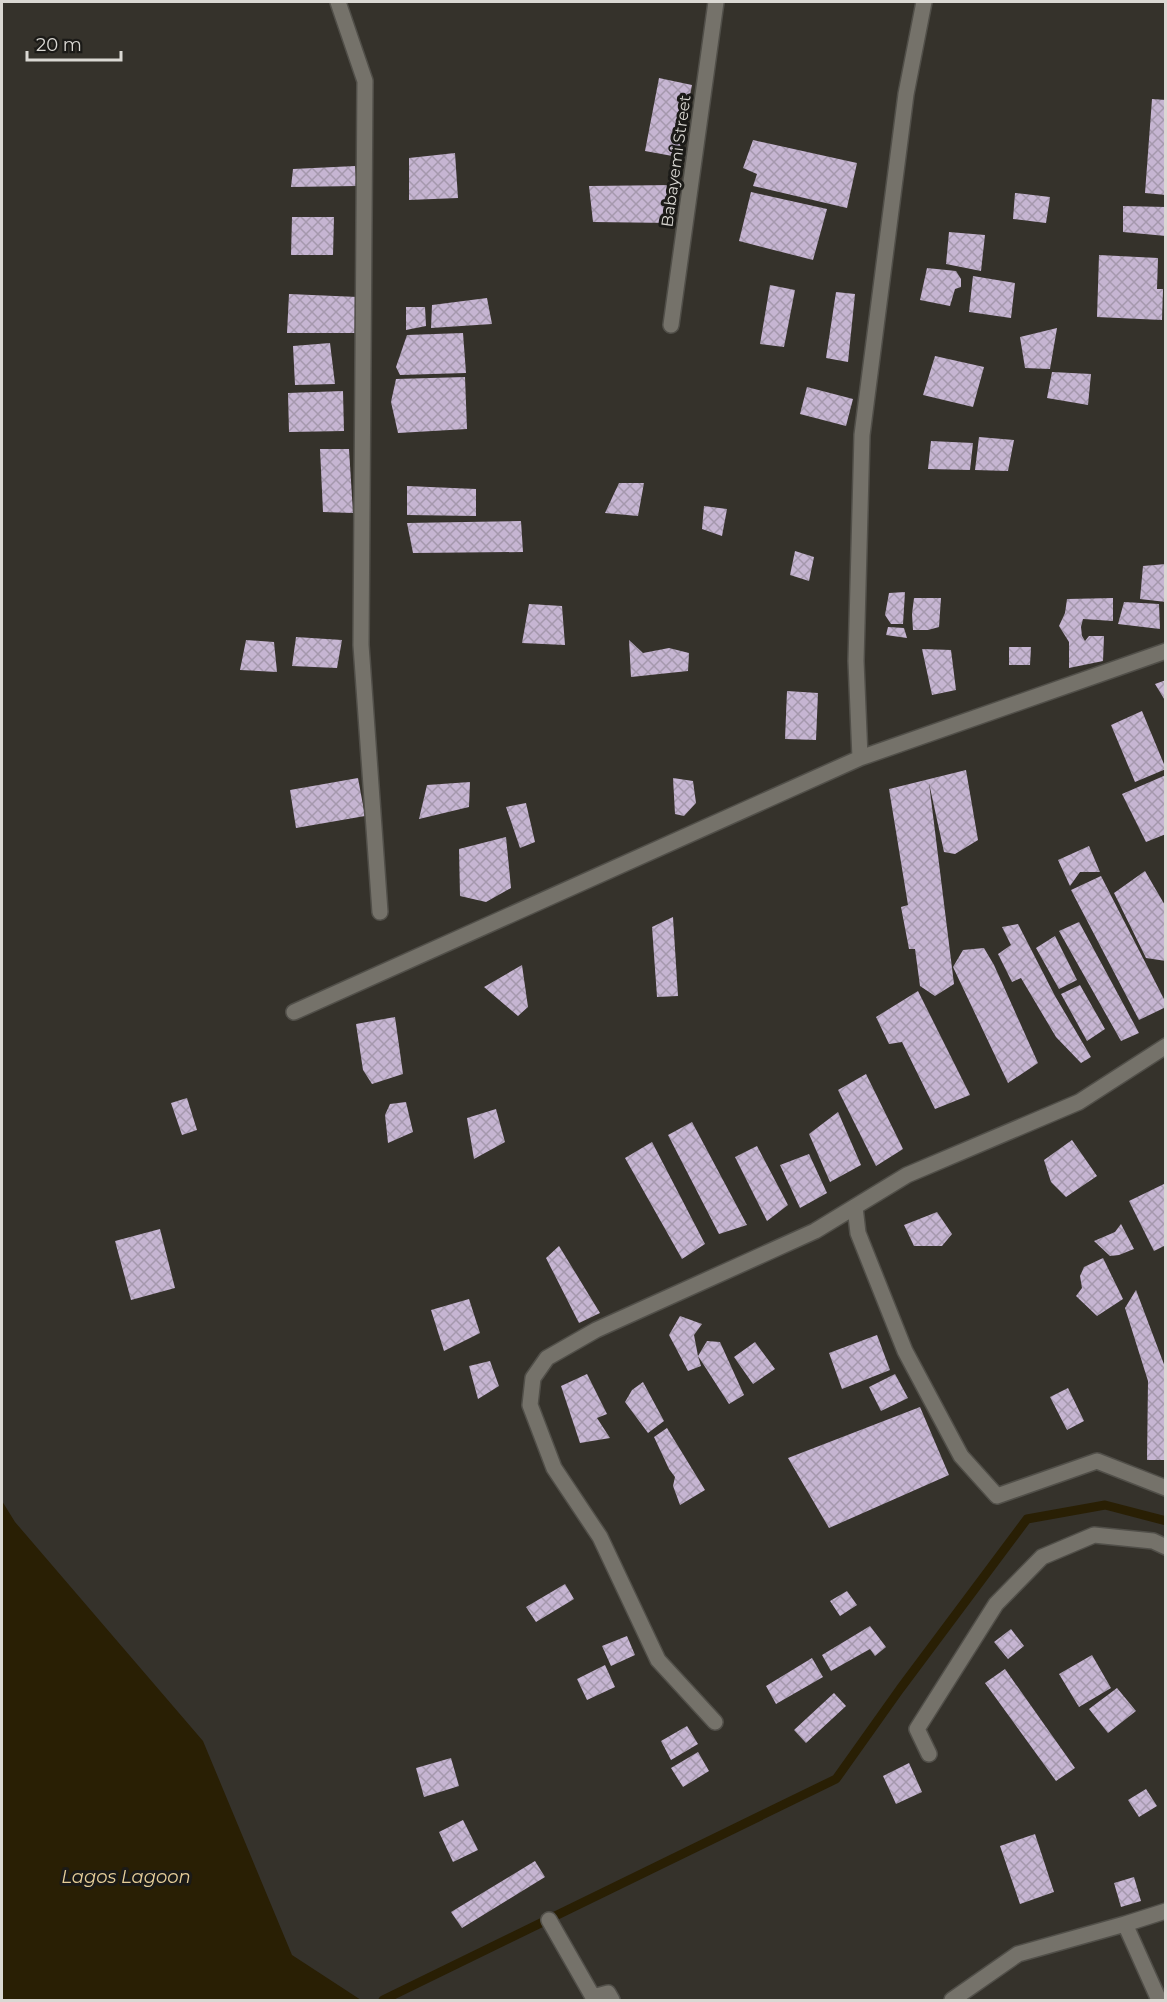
<svg xmlns="http://www.w3.org/2000/svg" width="1167" height="2002" font-family="Montserrat,sans-serif">
	<style>
		.water { fill: #291f04 }
		.lines { fill: none; stroke-linecap: round; stroke-linejoin: round }
		.stream { stroke: #291f04; stroke-width: 9 }
		.building { fill: url(#building-cross-hatch) }
		.minor-casing { stroke: #514f49; stroke-width: 18 }
		.minor { stroke: #75726a; stroke-width: 15 }
		.labels { text-anchor: middle; dominant-baseline: central; stroke-width: 6; stroke-linejoin: round; paint-order: stroke }
		.street-label { font-size: 16px; fill: #dad8d3; stroke: #1b1a17 }
		.water-label { font-size: 18px; font-style: italic; fill: #e6ce99; stroke: #1b1a17 }
	</style>
	<defs>
		<pattern id="building-cross-hatch" width="8" height="8" patternUnits="userSpaceOnUse" patternTransform="scale(1.5)"><rect width="8" height="8" fill="#c6b5d2"/><path d="M0 0l8 8M0 8l8-8" fill="none" stroke="#a598ad"/></pattern>
	</defs>
	<rect width="100%" height="100%" fill="#35322b"/>
	<path class="water" d="M2 1501 15 1522 203 1741 292 1955 361 2000H2Z"/>
	<g class="lines">
		<path class="stream" d="M383 2000 836 1779 900 1689 1027 1519 1105 1505 1166 1521"/>
	</g>
	<path class="building" d="M659 78 692 85 678 157 645 151Z
		M1152 99 1166 100V195L1145 193Z
		M753 140 857 163 847 208 753 186 757 174 743 168Z
		M455 153 458 198 409 200V158Z
		M355 166 357 186 291 187 293 169Z
		M673 185 671 223 593 222 589 186Z
		M751 192 827 209 813 260 739 241Z
		M1015 193 1050 197 1046 223 1013 219Z
		M1123 206 1166 207V236L1123 232Z
		M292 217H334L333 255H291Z
		M949 232 985 235 981 271 946 264Z
		M1099 255 1158 258 1157 289H1163L1162 320 1097 317Z
		M927 268 956 271 961 279V287L955 289 950 306 920 300Z
		M973 276 1015 283 1011 318 969 312Z
		M770 285 795 290 784 347 760 344Z
		M836 292 855 294 848 362 826 358Z
		M289 294 358 297 356 333H287Z
		M487 298 492 324 431 328 432 305Z
		M406 307H425L426 326 406 330Z
		M1057 328 1050 369 1025 368 1020 337Z
		M463 333 466 373 400 375 396 367 407 335Z
		M330 343 335 384 295 385 293 346Z
		M935 356 984 367 973 407 923 395Z
		M1052 372 1091 374 1088 405 1047 398Z
		M465 377 467 429 398 433 391 402 396 379Z
		M807 387 853 399 846 426 800 414Z
		M343 391 344 431 289 432 288 393Z
		M979 437 1014 440 1008 471 975 470Z
		M931 441 973 443 970 470 928 469Z
		M320 449H349L353 513 323 512Z
		M619 483H644L638 516 605 513Z
		M407 486 476 489V516L407 515Z
		M704 506 727 509 722 536 702 529Z
		M521 521 523 552 413 553 407 523Z
		M795 551 814 557 809 581 790 575Z
		M1166 564V602L1140 599 1143 566Z
		M905 592 903 624H891L885 615 889 593Z
		M914 598H941L939 627 928 630H913L912 614Z
		M1113 598V621L1083 619 1081 627 1082 636 1085 641 1089 636H1104L1103 661 1069 668V642L1059 626 1065 613 1067 599Z
		M1124 602 1159 604 1160 629 1118 624Z
		M529 604 562 606 565 645 522 643Z
		M888 627 904 628 907 638 886 635Z
		M296 637 342 640 337 668 292 666Z
		M246 640 274 642 277 672 240 670Z
		M629 640 643 653 669 648 689 653 688 671 631 677Z
		M1009 647H1031L1030 665H1009Z
		M922 649 951 650 956 690 932 695Z
		M1166 680V702L1155 684Z
		M787 691 818 693 816 740 785 739Z
		M1142 711 1166 769 1135 782 1111 725Z
		M966 770 978 840 955 854 944 852 929 783 954 984 935 996 920 986 915 949H909L901 907 908 905 889 789Z
		M1166 775V834L1146 842 1122 794Z
		M358 778 365 816 296 828 290 790Z
		M673 778 693 781 696 803 684 816 675 814Z
		M470 782 469 807 419 819 427 785Z
		M526 803 535 842 520 848 506 807Z
		M506 837 511 888 486 902 460 896 459 849Z
		M1089 846 1100 872H1080L1070 886 1058 860Z
		M1145 871 1166 907V961L1146 958 1114 893Z
		M1101 876 1166 1003V1007L1139 1020 1071 890Z
		M673 917 678 996 657 997 652 927Z
		M1079 922 1139 1033 1121 1041 1059 931Z
		M1018 924 1055 996 1091 1057 1081 1063 1056 1037 1021 978 1012 982 998 954 1011 945 1002 927Z
		M1055 936 1077 980 1059 989 1036 948Z
		M984 948 994 965 1038 1063 1008 1083 953 967 963 950Z
		M522 965 528 1007 518 1016 484 987Z
		M1080 985 1105 1029 1087 1041 1061 994Z
		M918 991 970 1095 935 1109 902 1042 889 1044 876 1017Z
		M395 1017 403 1074 372 1084 363 1070 356 1024Z
		M866 1074 903 1149 876 1166 838 1090Z
		M187 1098 197 1130 182 1135 171 1103Z
		M406 1102 413 1132 388 1143 385 1115 390 1104Z
		M496 1109 505 1142 474 1159 467 1118Z
		M838 1112 861 1165 830 1182 809 1134Z
		M692 1122 747 1225 719 1234 668 1135Z
		M1072 1140 1097 1176 1066 1197 1051 1182 1044 1160Z
		M652 1142 705 1244 682 1259 625 1158Z
		M757 1146 788 1205 767 1221 735 1157Z
		M809 1154 827 1193 800 1208 780 1165Z
		M1166 1183V1245L1154 1251 1129 1201Z
		M937 1212 952 1234 942 1246H914L904 1225Z
		M1121 1224 1134 1249 1119 1255 1110 1256 1094 1241 1115 1232Z
		M160 1229 175 1288 131 1300 115 1241Z
		M559 1246 600 1313 579 1323 546 1258Z
		M1103 1258 1123 1299 1097 1316 1076 1296 1082 1288 1080 1276 1084 1267Z
		M1136 1290 1165 1367 1166 1460H1147L1148 1381 1125 1308Z
		M469 1299 480 1333 444 1351 431 1310Z
		M680 1316 702 1324 694 1335 698 1356 707 1341 720 1342 744 1395 729 1404 698 1356 701 1366 688 1371 669 1335Z
		M877 1335 890 1370 842 1389 829 1353Z
		M755 1342 775 1369 753 1384 734 1357Z
		M490 1361 499 1386 478 1399 469 1366Z
		M587 1374 607 1414 597 1418 610 1438 580 1443 561 1386Z
		M895 1374 908 1398 881 1411 869 1387Z
		M643 1382 664 1421 648 1433 625 1402 632 1390Z
		M1068 1388 1084 1421 1067 1430 1050 1397Z
		M920 1407 949 1475 829 1528 788 1458Z
		M667 1428 705 1490 680 1505 673 1486 675 1477 669 1469 654 1437Z
		M565 1584 574 1599 536 1622 526 1607Z
		M847 1591 857 1605 840 1616 830 1601Z
		M870 1626 886 1647 875 1656 870 1649 831 1671 822 1655Z
		M1011 1629 1024 1646 1008 1659 994 1642Z
		M627 1636 635 1655 611 1666 602 1646Z
		M1092 1655 1111 1688 1079 1707 1059 1674Z
		M812 1658 823 1677 776 1704 766 1686Z
		M605 1665 615 1687 587 1700 577 1679Z
		M1005 1669 1075 1768 1056 1781 985 1683Z
		M1117 1688 1136 1711 1108 1733 1089 1709Z
		M834 1693 846 1706 806 1743 794 1730Z
		M687 1726 698 1744 671 1760 661 1741Z
		M698 1752 709 1771 683 1787 671 1768Z
		M451 1758 459 1786 424 1797 416 1768Z
		M909 1763 922 1792 896 1804 883 1776Z
		M1146 1789 1157 1806 1139 1817 1128 1800Z
		M463 1820 478 1850 453 1862 439 1832Z
		M1035 1834 1054 1892 1020 1904 1000 1846Z
		M535 1861 545 1877 462 1928 451 1912Z
		M1134 1877 1141 1901 1121 1907 1114 1883Z"/>
	<g class="lines">
		<defs>
			<path id="minor" d="M338 2 365 81 361 645 380 912
				M671 325 716 2
				M860 758 856 661 862 435 906 94 924 2
				M294 1012 860 758 1166 651
				M855 1207 858 1233 905 1351 961 1456 997 1496 1097 1461 1166 1488
				M715 1722 658 1660 600 1537 554 1468 530 1405 533 1378 547 1358 596 1330 815 1231 907 1175 1079 1102 1166 1046
				M929 1754 917 1729 996 1604 1042 1557 1094 1535 1153 1541 1166 1547
				M549 1920 593 1997 608 1993 612 2000
				M952 2000 1018 1954 1125 1924
				M1159 2000 1125 1924 1166 1911"/>
		</defs>
		<use href="#minor" class="minor-casing"/>
		<use href="#minor" class="minor"/>
	</g>
	<g class="labels">
		<g class="street-label">
			<text transform="translate(676 161) rotate(-82)">Babayemi Street</text>
		</g>
		<g class="water-label">
			<text x="126" y="1877">Lagos Lagoon</text>
		</g>
	</g>
	<rect width="1167" height="2002" fill="none" stroke="#dad8d3" stroke-width="6"/>
	<path d="M27 51v9h94v-9" fill="none" stroke="#dad8d3" stroke-width="3"/>
	<text x="36" y="51" font-size="18" fill="#dad8d3" stroke="#1b1a17" stroke-width="4.5" paint-order="stroke">20 m</text>
</svg>
